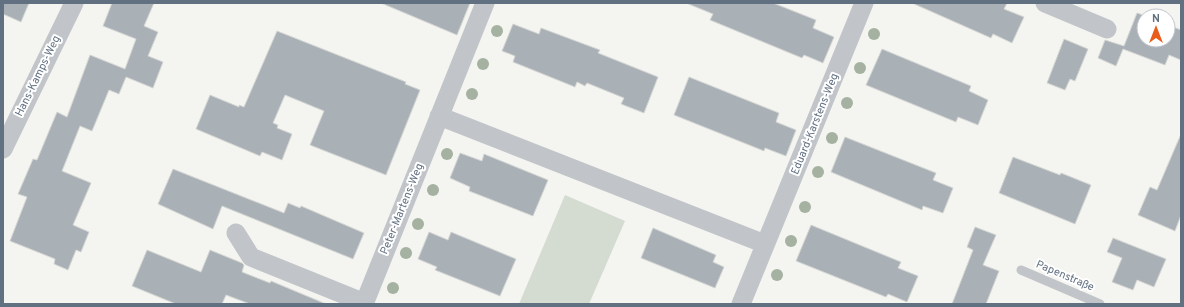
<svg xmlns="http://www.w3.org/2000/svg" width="1184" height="307" font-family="Overpass,sans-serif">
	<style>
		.green { fill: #d4dbd1 }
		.building { fill: #a9b1b7; stroke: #d5d6d3 }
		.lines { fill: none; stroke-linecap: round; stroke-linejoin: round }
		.lane { stroke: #c1c4c8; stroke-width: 9 }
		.street { stroke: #c1c4c8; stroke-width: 19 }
		.tree { fill: #a5b1a1 }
		.labels { text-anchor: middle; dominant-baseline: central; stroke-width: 4; stroke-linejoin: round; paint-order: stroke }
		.street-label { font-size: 11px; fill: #627182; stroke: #fff }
	</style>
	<rect width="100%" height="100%" fill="#f4f5f0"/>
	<path class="green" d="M565 195 625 221 589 304H519Z"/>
	<path class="building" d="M3 3H29L21 22 3 14Z
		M112 3H154L144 26 158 32 148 56 163 62 153 88 126 77 119 94 109 90 92 131 80 126 62 171 91 183 73 225 89 232 81 252 76 250 68 270 54 264 55 259 10 241 27 197 18 194 33 159 37 160 57 112 67 117 90 55 125 69 136 39 103 26Z
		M381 3H470L457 35Z
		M686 3H773L816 20 813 28 834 37 823 63 804 55 802 58 710 20 713 14Z
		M912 3H1007L1004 9 1024 17 1012 43 993 34 991 38Z
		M1137 13 1146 16H1144V40H1168V25L1181 30V60L1169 55 1165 65 1123 49 1116 66 1098 58 1105 40 1124 46Z
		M513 24 539 34 541 28 600 50 598 53 658 77 644 113 621 104 624 98 587 83 585 86 577 82 575 87 513 62 515 56 502 51Z
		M277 31 406 82 405 84 420 90 386 175 310 145 324 111 285 95 273 123 278 125 277 128 292 134 282 160 262 152 260 156 196 129 210 95 239 107V105L244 107Z
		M1064 39 1088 49 1075 81 1070 79 1065 90 1047 83Z
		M882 49 971 86 969 91 988 100 978 125 958 117 956 122 866 85Z
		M689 77 779 113 776 122 796 130 786 156 765 148 764 151 674 115Z
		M1181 134V215L1175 231 1138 215 1150 187 1157 190Z
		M845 137 936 173 933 180 953 188 943 213 923 206 922 210 831 172Z
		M460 153 482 161 484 154 548 180 533 216 469 191 470 187 450 178Z
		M1013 157 1060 175 1061 173 1091 185 1075 224 999 193Z
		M173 169 284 213 288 203 300 208 301 206 364 233 353 259 222 206 213 229 158 204Z
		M811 225 901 262 898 268 918 276 907 302 888 294 886 297 796 261Z
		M975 227 996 235 983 265 999 271 986 304H952L973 250 967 247Z
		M653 228 716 255 713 262 724 267 715 288 641 258Z
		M429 232 448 240 451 232 516 259 500 296 435 270 437 267 418 259Z
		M1113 238 1166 259 1154 287 1137 280 1133 290 1112 282 1122 258 1107 252Z
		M147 250 201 272 210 250 242 263 244 265 242 272 270 283 271 281 326 304H250L226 295 222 304H176L132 286Z"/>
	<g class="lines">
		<path class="lane" d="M1021 270 1100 304"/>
		<path class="street" d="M1045 3 1107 29
			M439 116 765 244
			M3 149 74 3
			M236 233 251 257 365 303
			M364 304 485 3
			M741 304 864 3"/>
	</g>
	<g class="tree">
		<circle cx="497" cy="31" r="6"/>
		<circle cx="874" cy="34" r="6"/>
		<circle cx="483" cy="64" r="6"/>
		<circle cx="860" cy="68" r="6"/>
		<circle cx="472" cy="94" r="6"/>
		<circle cx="847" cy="103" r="6"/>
		<circle cx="832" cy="138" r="6"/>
		<circle cx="447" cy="154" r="6"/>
		<circle cx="818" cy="172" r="6"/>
		<circle cx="433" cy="190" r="6"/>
		<circle cx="805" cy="207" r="6"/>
		<circle cx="418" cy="224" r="6"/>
		<circle cx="791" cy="241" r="6"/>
		<circle cx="406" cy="253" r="6"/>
		<circle cx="777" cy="275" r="6"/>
		<circle cx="393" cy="288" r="6"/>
	</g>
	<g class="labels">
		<g class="street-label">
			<text transform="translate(38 76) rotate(-64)">Hans-Kamps-Weg</text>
			<text transform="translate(815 124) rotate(-68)">Eduard-Karstens-Weg</text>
			<text transform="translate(402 209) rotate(-68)">Peter-Martens-Weg</text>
			<text transform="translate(1065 276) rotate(23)">Papenstraße</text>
		</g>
	</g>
	<rect width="1184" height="307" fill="none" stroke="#627182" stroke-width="8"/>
	<g transform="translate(1156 28)"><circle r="19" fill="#ffffff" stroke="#c0c6cd"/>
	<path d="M0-3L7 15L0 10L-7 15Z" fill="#e85d1c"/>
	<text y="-6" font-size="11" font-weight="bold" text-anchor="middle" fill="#627182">N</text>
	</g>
</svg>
